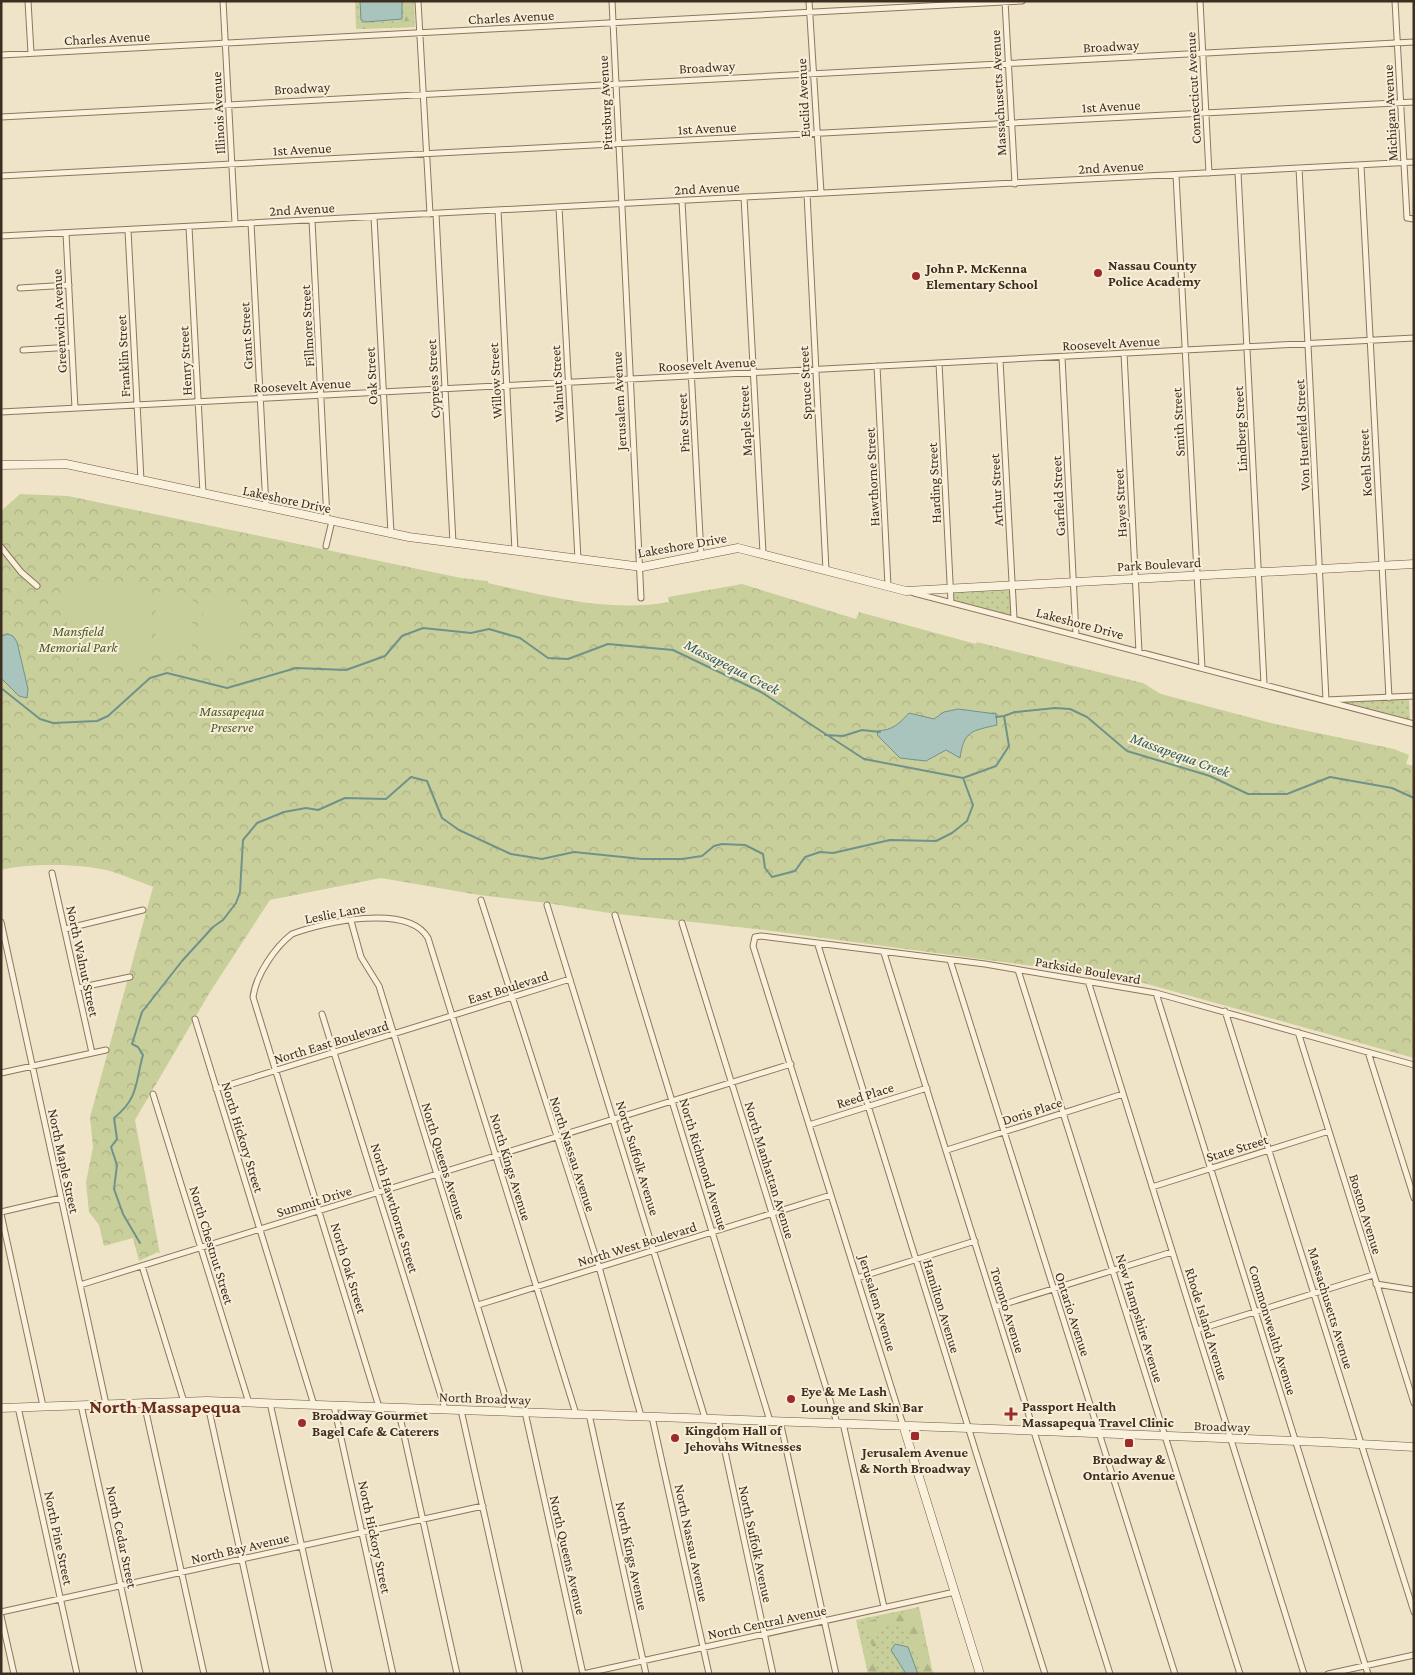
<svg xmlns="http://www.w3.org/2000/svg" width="1415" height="1675" font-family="'Crimson Pro',serif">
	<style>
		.grass { fill: url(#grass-dots) }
		.forest { fill: url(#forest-firs) }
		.park { fill: url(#park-crowns) }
		.garden { fill: #c9cf9b }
		.water { fill: #a9c4bc; stroke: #6f938a }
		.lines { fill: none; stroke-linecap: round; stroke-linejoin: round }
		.stream { stroke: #6f938a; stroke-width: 2 }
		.street-casing { stroke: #8d765c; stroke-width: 7 }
		.secondary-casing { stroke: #6f573f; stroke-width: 9 }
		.street { stroke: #faf1dc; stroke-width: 5 }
		.secondary { stroke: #faf1dc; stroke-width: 8 }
		.poi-dot { fill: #9e2a2b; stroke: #f7eed8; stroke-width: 2 }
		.labels { text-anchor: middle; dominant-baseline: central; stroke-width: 4; stroke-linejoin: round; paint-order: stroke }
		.street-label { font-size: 14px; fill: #3d2e20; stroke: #f7eed8 }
		.poi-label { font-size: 14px; font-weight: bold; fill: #3d2e20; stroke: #f7eed8; text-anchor: start }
		.park-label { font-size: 14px; font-style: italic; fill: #4d5a26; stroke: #f7eed8 }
		.water-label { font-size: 15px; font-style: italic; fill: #2f5d5a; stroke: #f7eed8 }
		.district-label { font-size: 19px; font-weight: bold; fill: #6b2e1e; stroke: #f7eed8 }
	</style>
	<defs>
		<pattern id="grass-dots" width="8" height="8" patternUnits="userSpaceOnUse" patternTransform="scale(1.25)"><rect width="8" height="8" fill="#c9cf9b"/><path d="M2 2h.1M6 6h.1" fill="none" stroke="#aeb285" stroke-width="1.8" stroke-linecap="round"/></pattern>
		<pattern id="forest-firs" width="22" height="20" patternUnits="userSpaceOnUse" patternTransform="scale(1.25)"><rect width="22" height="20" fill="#c9cf9b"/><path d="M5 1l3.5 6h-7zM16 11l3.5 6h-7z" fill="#aeb285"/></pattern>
		<pattern id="park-crowns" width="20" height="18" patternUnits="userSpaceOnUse" patternTransform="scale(1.25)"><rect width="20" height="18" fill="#c9cf9b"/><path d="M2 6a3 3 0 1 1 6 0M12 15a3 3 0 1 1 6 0" fill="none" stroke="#aeb285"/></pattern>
	</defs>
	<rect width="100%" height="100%" fill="#f0e4c8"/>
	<path class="grass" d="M355 1H414L415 27 356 29Z
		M1012 585 1014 618 951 602 950 588Z
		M1409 697 1410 723 1326 700Z
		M919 1607 933 1674H868L856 1620Z"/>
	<path class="forest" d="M405 1H412L413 27 356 29V14L360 23H400L404 21 407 14Z
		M914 1610 917 1611 932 1674H921L915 1648 900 1624 885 1623 877 1629 876 1657 864 1624 868 1621Z
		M864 1638 878 1674H869L862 1641Z"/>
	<path class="park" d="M20 494 68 496 461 578 488 581V583C546 596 609 613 669 602L668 597 742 584 856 619 859 612 976 644 977 642 1143 683 1161 694 1275 724 1394 749 1409 755 1406 764 1414 766V1058L1129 979 756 929 609 913 547 903 479 895 381 878 270 900 210 992 135 1120 160 1254 158 1252 139 1261 133 1238 104 1246 99 1225 89 1212 86 1182 93 1147 90 1117 153 887C140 882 126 876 113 872 86 863 28 863 1 870V511Z"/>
	<path class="garden" d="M62 585H149V662L81 663 70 646Z
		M156 592 193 593 192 652H155Z
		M203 594H241L240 654 202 653Z"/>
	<path class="water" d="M360 1H402V19L365 22 361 20Z
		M8 634 13 636 17 642 28 689 27 698 19 696 1 678V636Z
		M958 709 996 714 997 725C972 731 964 730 960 758L946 750 926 761 900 758 878 736 877 731C893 730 899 724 909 713L934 719 944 712Z
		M895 1644 908 1647 918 1674H906L891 1650Z"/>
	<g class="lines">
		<path class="stream" d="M1 688 40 719 53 723 97 721 108 716 150 678 167 673 227 688 296 668 346 670 385 656 402 636 423 628 471 633 489 629 520 638 548 658 568 659 608 644 673 650 761 692 864 759 963 778 996 766 1009 746 1004 716 1015 712 1055 708 1070 709 1087 717 1127 751 1210 776 1248 794H1287L1330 777 1392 788 1414 798
			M996 717 1004 716
			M825 735 843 736 862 730 880 732
			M140 1243 123 1214 114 1189 117 1165 111 1147 117 1139 114 1118C139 1098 135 1083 143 1055L138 1047 132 1044 142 1012 182 961 213 927 223 920 236 903 240 892 243 840 257 823 284 812 306 808 318 810 345 798 386 799 411 777 427 781 442 818 459 830 511 854 542 859 574 852 642 859H682L702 856 714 846 722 844 745 845 763 854 765 868 772 877 795 871 805 857 820 852 833 853 890 840 936 841 952 833 967 821 973 805 963 778"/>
		<defs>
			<path id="street" d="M28 1 31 53
				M223 1 235 223
				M418 1 430 214
				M612 1 641 598
				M809 1 821 193
				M1005 1 1015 184
				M1200 1 1209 173
				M1395 1 1407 218 1414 219
				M1 55 1022 1
				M1 117 1414 42
				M1361 165 1389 698
				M1299 168 1326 700 1414 696
				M1238 172 1264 684
				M1176 175 1202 668
				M1 176 1414 102
				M807 194 826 570
				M744 197 763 553
				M682 201 701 555
				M559 207 578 559
				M498 210 515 551
				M436 214 453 543
				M374 217 391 533
				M312 220 327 520
				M251 223 266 507
				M189 227 203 493
				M128 230 141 480
				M66 233 75 408
				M1 236 1414 162
				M20 288 69 285
				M23 350 72 347
				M1124 353 1139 652
				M1062 357 1076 635
				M1000 360 1014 618
				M939 363 951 602
				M877 366 888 586
				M1 412 1414 338
				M326 546 332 521
				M1 547 21 572 37 586
				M914 593 1414 724
				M52 873 92 1053
				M481 900 599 1267 641 1416
				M547 905 705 1418
				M615 915 770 1421
				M351 921 361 957 379 986 510 1412
				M1 922 106 1404
				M682 923 837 1423
				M65 929 143 910
				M818 945 1045 1674
				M884 953 1110 1674
				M950 960 1175 1674
				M1018 970 1240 1674
				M1088 981 1304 1674
				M78 988 130 977
				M1156 993 1368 1674
				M1225 1011 1414 1612
				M322 1014 445 1409
				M195 1019 314 1405
				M1298 1032 1414 1403
				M1368 1052 1414 1198
				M1 1073 106 1050
				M216 1089 570 979
				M153 1094 249 1403
				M809 1125 927 1088
				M947 1150 1123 1094
				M1152 1187 1329 1131
				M1 1212 61 1198
				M1 1214 43 1406
				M142 1266 184 1402
				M857 1278 975 1241
				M1376 1284 1414 1290
				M80 1285 791 1064
				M478 1305 831 1195
				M995 1307 1172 1252
				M1197 1330 1373 1275
				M207 1401 267 1674
				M144 1403 204 1674
				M270 1403 330 1674
				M81 1405 140 1674
				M334 1406 393 1674
				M18 1407 77 1674
				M379 1407 253 997C256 975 275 947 292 934 324 922 408 903 428 938L576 1414
				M398 1408 457 1674
				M461 1410 520 1674
				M525 1412 583 1674
				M589 1414 646 1674
				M652 1417 709 1674
				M718 1419 773 1674
				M780 1421 836 1674
				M843 1423 884 1607
				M903 1425 753 946 755 937 761 936 985 964 1156 993 1414 1065
				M1 1612 483 1506
				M1 1616 14 1674
				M583 1674 955 1592
				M1328 1674 1414 1655"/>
			<path id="secondary" d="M1 465 66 464 409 537 642 567 738 548 906 591 1414 564
				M1 1408 207 1401 968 1428 1323 1442 1414 1447
				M903 1425 980 1674"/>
		</defs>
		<use href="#street" class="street-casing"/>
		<use href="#secondary" class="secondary-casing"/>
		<use href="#street" class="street"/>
		<use href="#secondary" class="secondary"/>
	</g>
	<g class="poi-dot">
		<circle cx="1098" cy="273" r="5"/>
		<circle cx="916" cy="276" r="5"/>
		<circle cx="791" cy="1399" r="5"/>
		<path d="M1008.5 1406.5h5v5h5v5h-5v5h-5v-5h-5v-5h5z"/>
		<circle cx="302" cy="1423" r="5"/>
		<rect x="910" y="1431" width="10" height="10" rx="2.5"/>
		<circle cx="675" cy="1438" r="5"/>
		<rect x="1124" y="1438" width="10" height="10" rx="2.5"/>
	</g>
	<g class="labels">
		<g class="street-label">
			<text transform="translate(511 17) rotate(-3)">Charles Avenue</text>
			<text transform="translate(107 38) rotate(-3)">Charles Avenue</text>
			<text transform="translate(1111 46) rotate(-3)">Broadway</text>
			<text transform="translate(707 67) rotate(-3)">Broadway</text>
			<text transform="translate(302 88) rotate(-3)">Broadway</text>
			<text transform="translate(1193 88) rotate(-93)">Connecticut Avenue</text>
			<text transform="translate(998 93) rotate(-93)">Massachusetts Avenue</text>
			<text transform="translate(803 98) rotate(-93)">Euclid Avenue</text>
			<text transform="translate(605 103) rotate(-93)">Pittsburg Avenue</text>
			<text transform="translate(1111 106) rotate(-3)">1st Avenue</text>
			<text transform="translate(218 113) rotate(-93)">Illinois Avenue</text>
			<text transform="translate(1390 113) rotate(-93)">Michigan Avenue</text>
			<text transform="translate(707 128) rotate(-3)">1st Avenue</text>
			<text transform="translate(302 149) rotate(-3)">1st Avenue</text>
			<text transform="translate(1111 167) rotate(-3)">2nd Avenue</text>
			<text transform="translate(707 188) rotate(-3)">2nd Avenue</text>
			<text transform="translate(302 209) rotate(-3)">2nd Avenue</text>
			<text transform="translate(59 321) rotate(-93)">Greenwich Avenue</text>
			<text transform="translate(307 326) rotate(-93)">Fillmore Street</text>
			<text transform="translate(246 336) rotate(-93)">Grant Street</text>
			<text transform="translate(1111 343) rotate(-3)">Roosevelt Avenue</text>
			<text transform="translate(123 356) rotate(-93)">Franklin Street</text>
			<text transform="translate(185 361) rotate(-93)">Henry Street</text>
			<text transform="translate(707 364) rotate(-3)">Roosevelt Avenue</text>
			<text transform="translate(371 376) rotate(-93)">Oak Street</text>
			<text transform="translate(433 379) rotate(-93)">Cypress Street</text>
			<text transform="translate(495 381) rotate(-93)">Willow Street</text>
			<text transform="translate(805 383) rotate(-93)">Spruce Street</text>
			<text transform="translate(557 384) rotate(-93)">Walnut Street</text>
			<text transform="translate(302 385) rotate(-3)">Roosevelt Avenue</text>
			<text transform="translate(619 401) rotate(-93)">Jerusalem Avenue</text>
			<text transform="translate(745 421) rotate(-93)">Maple Street</text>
			<text transform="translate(1178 422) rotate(-93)">Smith Street</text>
			<text transform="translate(683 423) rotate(-93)">Pine Street</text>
			<text transform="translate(1240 429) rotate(-93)">Lindberg Street</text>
			<text transform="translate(1302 435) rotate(-93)">Von Huenfeld Street</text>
			<text transform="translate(1365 463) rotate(-93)">Koehl Street</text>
			<text transform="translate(872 477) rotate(-93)">Hawthorne Street</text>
			<text transform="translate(934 483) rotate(-93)">Harding Street</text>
			<text transform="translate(996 490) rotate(-93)">Arthur Street</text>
			<text transform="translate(1058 496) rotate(-93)">Garfield Street</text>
			<text transform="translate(287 499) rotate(12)">Lakeshore Drive</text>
			<text transform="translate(1120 503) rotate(-93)">Hayes Street</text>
			<text transform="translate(682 545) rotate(-10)">Lakeshore Drive</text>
			<text transform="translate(1159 564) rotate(-3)">Park Boulevard</text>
			<text transform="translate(1080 623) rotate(15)">Lakeshore Drive</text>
			<text transform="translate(335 913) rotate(-11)">Leslie Lane</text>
			<text transform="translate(83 961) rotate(78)">North Walnut Street</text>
			<text transform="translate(1088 970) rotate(10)">Parkside Boulevard</text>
			<text transform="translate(508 987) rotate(-17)">East Boulevard</text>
			<text transform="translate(331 1042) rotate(-17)">North East Boulevard</text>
			<text transform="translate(865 1095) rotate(-17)">Reed Place</text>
			<text transform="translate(1032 1111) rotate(-18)">Doris Place</text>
			<text transform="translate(243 1137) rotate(73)">North Hickory Street</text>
			<text transform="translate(1237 1148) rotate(-17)">State Street</text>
			<text transform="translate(573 1154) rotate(72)">North Nassau Avenue</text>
			<text transform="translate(638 1158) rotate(73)">North Suffolk Avenue</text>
			<text transform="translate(64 1161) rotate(78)">North Maple Street</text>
			<text transform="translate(444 1161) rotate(73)">North Queens Avenue</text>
			<text transform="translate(704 1164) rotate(73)">North Richmond Avenue</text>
			<text transform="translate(511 1167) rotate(73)">North Kings Avenue</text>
			<text transform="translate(770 1170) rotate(73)">North Manhattan Avenue</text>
			<text transform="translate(314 1201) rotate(-17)">Summit Drive</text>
			<text transform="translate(395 1208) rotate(73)">North Hawthorne Street</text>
			<text transform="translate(1366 1214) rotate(73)">Boston Avenue</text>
			<text transform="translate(637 1244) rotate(-17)">North West Boulevard</text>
			<text transform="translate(212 1245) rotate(73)">North Chestnut Street</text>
			<text transform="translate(349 1268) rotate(73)">North Oak Street</text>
			<text transform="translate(878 1303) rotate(73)">Jerusalem Avenue</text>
			<text transform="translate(942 1306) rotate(73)">Hamilton Avenue</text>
			<text transform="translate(1331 1308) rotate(73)">Massachusetts Avenue</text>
			<text transform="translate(1008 1310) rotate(73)">Toronto Avenue</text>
			<text transform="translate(1073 1314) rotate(72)">Ontario Avenue</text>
			<text transform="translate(1140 1318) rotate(73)">New Hampshire Avenue</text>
			<text transform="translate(1207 1324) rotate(73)">Rhode Island Avenue</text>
			<text transform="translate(1273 1330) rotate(73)">Commonwealth Avenue</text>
			<text transform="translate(485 1398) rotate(2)">North Broadway</text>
			<text transform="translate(1222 1426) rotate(2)">Broadway</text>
			<text transform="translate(122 1537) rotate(78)">North Cedar Street</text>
			<text transform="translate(375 1537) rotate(78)">North Hickory Street</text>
			<text transform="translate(59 1538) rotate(78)">North Pine Street</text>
			<text transform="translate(692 1543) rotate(78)">North Nassau Avenue</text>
			<text transform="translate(756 1544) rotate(78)">North Suffolk Avenue</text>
			<text transform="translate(240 1548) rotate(-13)">North Bay Avenue</text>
			<text transform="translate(568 1555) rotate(77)">North Queens Avenue</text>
			<text transform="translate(632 1556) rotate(78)">North Kings Avenue</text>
			<text transform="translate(767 1622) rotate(-12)">North Central Avenue</text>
		</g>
		<g class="poi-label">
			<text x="1108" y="265">Nassau County<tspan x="1108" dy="16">Police Academy</tspan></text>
			<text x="926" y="268">John P. McKenna<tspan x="926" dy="16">Elementary School</tspan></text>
			<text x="801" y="1391">Eye &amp; Me Lash<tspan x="801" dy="16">Lounge and Skin Bar</tspan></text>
			<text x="1022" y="1406">Passport Health<tspan x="1022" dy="16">Massapequa Travel Clinic</tspan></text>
			<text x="312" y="1415">Broadway Gourmet<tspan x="312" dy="16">Bagel Cafe &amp; Caterers</tspan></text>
			<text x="685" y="1430">Kingdom Hall of<tspan x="685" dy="16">Jehovahs Witnesses</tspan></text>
			<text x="915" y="1452" text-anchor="middle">Jerusalem Avenue<tspan x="915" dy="16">&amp; North Broadway</tspan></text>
			<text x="1129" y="1459" text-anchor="middle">Broadway &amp;<tspan x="1129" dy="16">Ontario Avenue</tspan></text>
		</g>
		<g class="park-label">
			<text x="78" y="631">Mansfield<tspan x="78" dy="16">Memorial Park</tspan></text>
			<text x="232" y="711">Massapequa<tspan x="232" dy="16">Preserve</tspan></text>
		</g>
		<g class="water-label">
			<text transform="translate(732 667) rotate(27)">Massapequa Creek</text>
			<text transform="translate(1180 755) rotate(20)">Massapequa Creek</text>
		</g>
		<g class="district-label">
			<text x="165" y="1406">North Massapequa</text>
		</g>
	</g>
	<rect width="1415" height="1675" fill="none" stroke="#3d2e20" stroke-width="5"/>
</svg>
